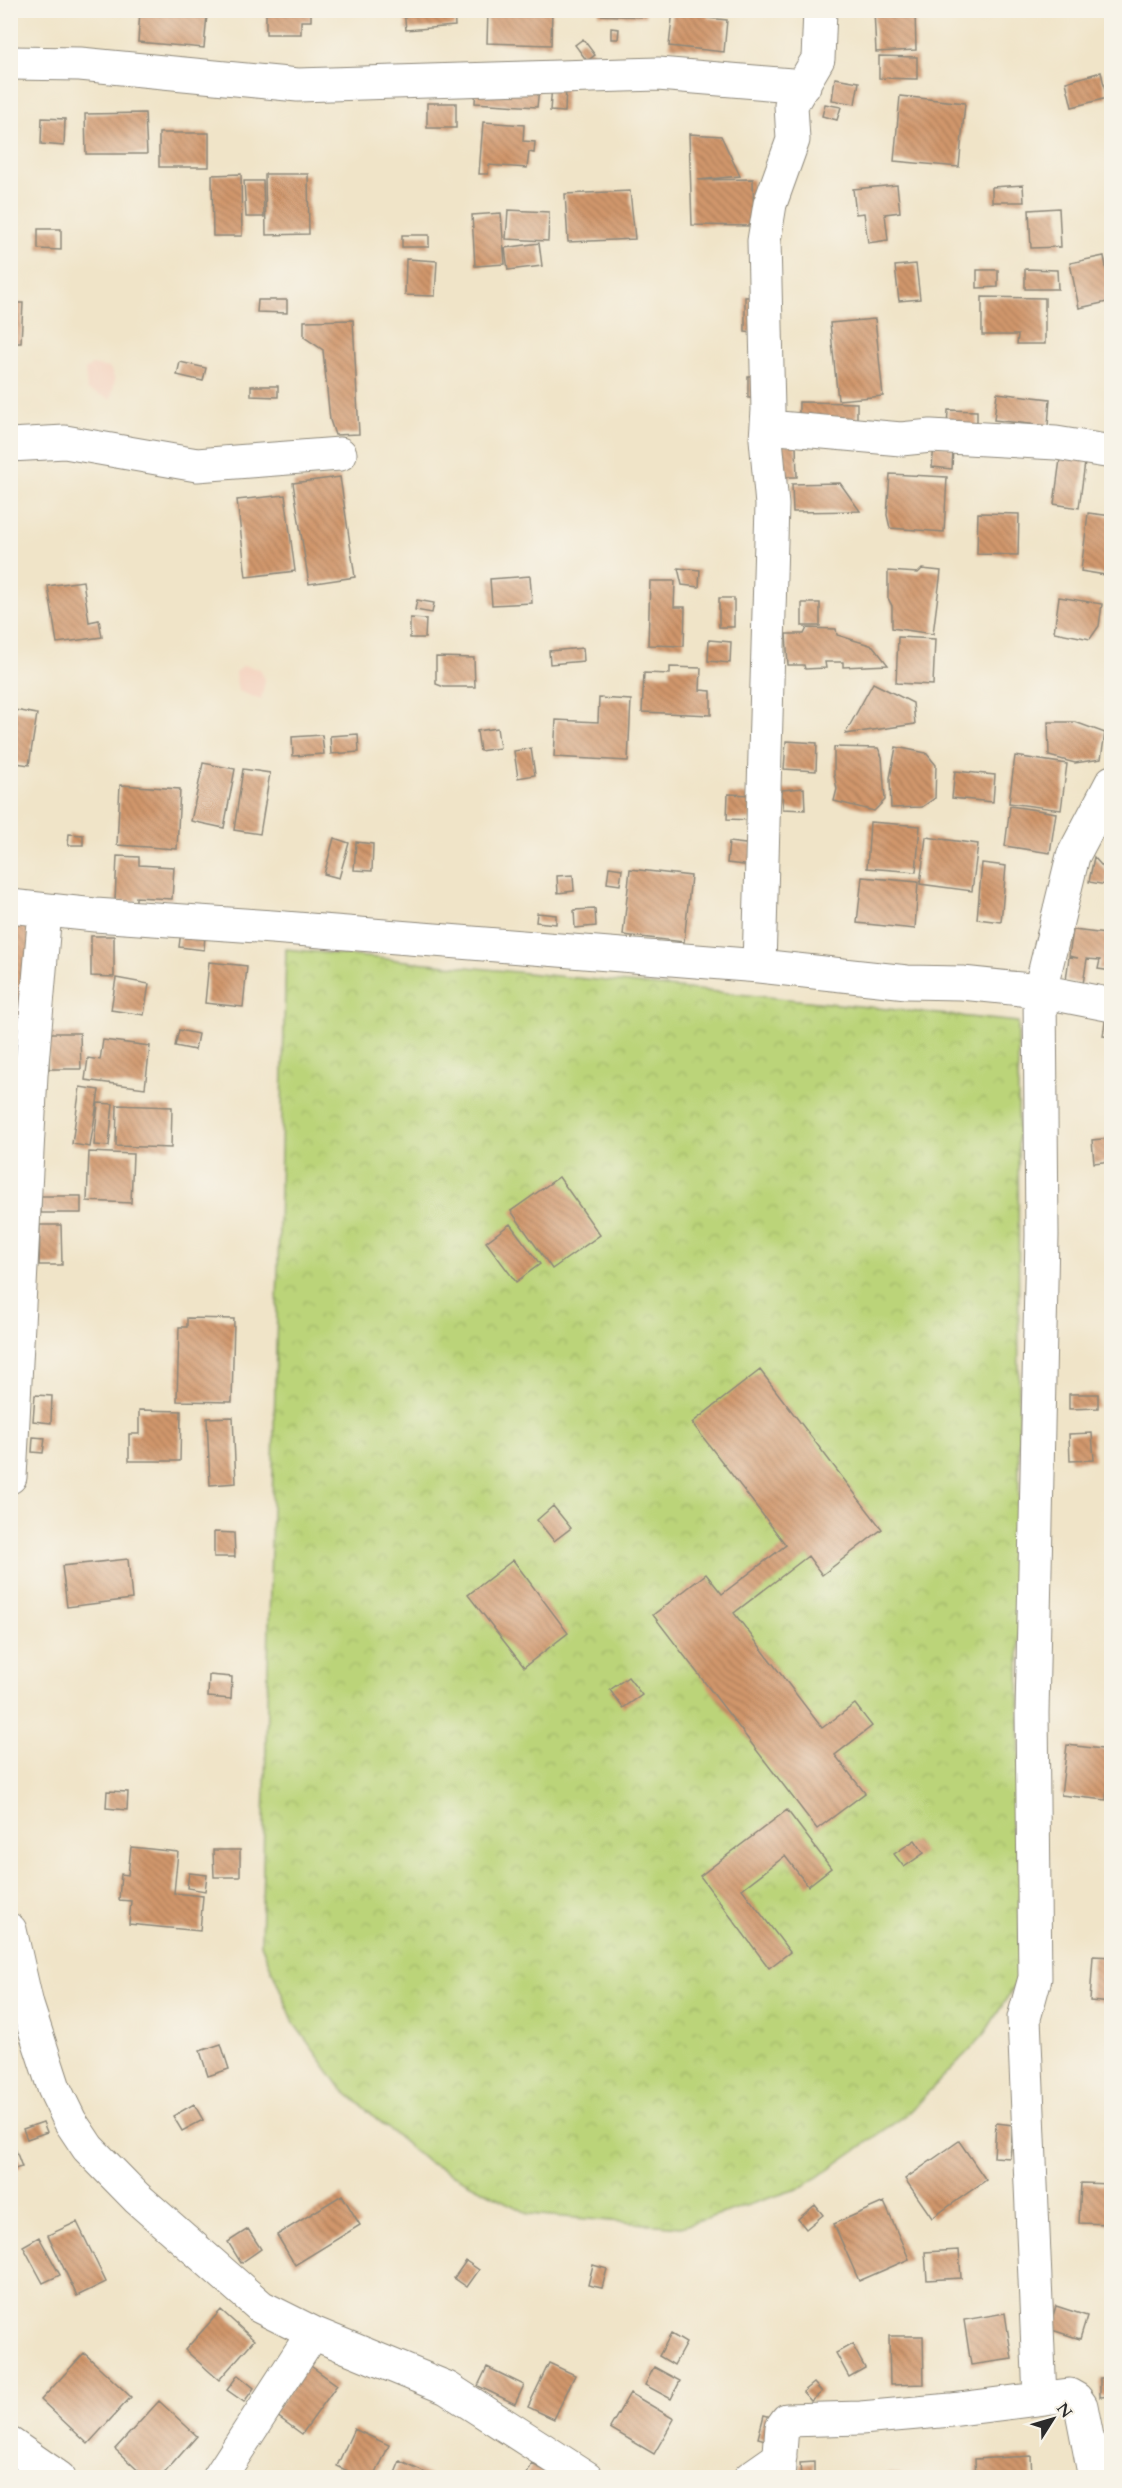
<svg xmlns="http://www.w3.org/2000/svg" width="1122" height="2488" font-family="Cardo,serif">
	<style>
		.built { fill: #f4d3c0 }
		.park { fill: url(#park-crowns); stroke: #738052; stroke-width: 1.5 }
		.building { fill: url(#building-back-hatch) }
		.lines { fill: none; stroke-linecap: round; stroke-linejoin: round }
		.minor-casing { stroke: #8e887a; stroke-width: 35 }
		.minor { stroke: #fff; stroke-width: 33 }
	</style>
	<defs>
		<pattern id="park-crowns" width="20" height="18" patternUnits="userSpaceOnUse" patternTransform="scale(1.5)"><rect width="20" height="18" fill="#bbd479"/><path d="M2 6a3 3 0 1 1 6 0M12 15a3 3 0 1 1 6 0" fill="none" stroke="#a1b669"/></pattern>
		<pattern id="building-back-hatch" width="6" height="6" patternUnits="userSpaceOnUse" patternTransform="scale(1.5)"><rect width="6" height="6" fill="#d1976c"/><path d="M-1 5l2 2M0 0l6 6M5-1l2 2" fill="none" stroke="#aa7b59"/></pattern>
	</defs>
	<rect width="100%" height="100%" fill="#f7f3e8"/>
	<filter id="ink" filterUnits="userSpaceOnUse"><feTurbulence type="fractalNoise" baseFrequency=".0167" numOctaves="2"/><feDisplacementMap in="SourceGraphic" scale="12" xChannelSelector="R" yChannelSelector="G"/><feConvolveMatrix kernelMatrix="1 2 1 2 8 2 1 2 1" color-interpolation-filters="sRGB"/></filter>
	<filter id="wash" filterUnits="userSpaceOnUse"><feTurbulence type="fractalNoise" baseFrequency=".008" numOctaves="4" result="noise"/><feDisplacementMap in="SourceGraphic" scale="24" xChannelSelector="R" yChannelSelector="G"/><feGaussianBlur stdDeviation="1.35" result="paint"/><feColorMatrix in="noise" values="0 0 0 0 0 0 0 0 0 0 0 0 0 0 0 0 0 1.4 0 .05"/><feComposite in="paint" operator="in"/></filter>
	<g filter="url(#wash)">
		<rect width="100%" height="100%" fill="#f0e4c8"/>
		<path class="built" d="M92 365 110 368 115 380 111 399 87 390 85 370Z
			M243 666 260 669 265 681 261 700 238 691 235 672Z"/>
		<path class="park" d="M286 949 1018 1022 1020 1977 983 2036 906 2115 803 2187 681 2227 529 2214 426 2161 341 2088 295 2025 261 1944Z"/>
		<g id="blocks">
			<path class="building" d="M140 10 207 14 204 48 138 42Z
				M266 10H311V21H301V34H266Z
				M404 10H454L455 26 406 30Z
				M488 10H552L551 45 487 43Z
				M599 10H646L645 17 599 15Z
				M673 10H708V18L727 20 724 52 669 46Z
				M874 10H915L916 50 876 52Z
				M611 28 619 29 618 39H611Z
				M583 39 595 55 587 61 575 45Z
				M879 56 917 57V79L879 78Z
				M1101 72 1107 98 1072 107 1066 82Z
				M835 78 859 82 855 104 832 100Z
				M476 84 539 88 537 107 475 103Z
				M552 85H566L565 112 550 111Z
				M900 96 965 103 959 167 894 161Z
				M427 103H456V128H427Z
				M825 104 841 107 837 120 822 116Z
				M145 113 147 154H86L85 114Z
				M42 118 65 119 64 146 41 144Z
				M483 122 524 125 523 141 535 142 534 153 529 152 527 168 489 165 488 174H479Z
				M159 133H209V167H159Z
				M689 134 721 136 740 176 698 180 753 179 754 226 692 225Z
				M241 174 242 236H213L212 175Z
				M265 174H308L309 234 266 235Z
				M244 181H263L264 217H246Z
				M897 185 900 212 885 214 888 240 868 243 864 213 856 214 853 189Z
				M1023 185 1024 202H992V187Z
				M630 191 635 239 568 242 565 194Z
				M1059 208 1061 247 1031 248 1029 210Z
				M508 210 549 212 548 241 506 239Z
				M501 213 505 264 475 266 472 215Z
				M38 229H61V250L38 249Z
				M402 235H429V247H402Z
				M539 243 542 266 508 270 505 248Z
				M1104 256 1112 301 1079 308 1070 263Z
				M406 259 437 261 435 296 405 295Z
				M916 264 920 299 899 301 895 266Z
				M1025 269 1057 270 1058 289H1025Z
				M977 270H998V287L977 288Z
				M745 297H752L755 333 745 332Z
				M982 297 1045 298V344H1017L1018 335H982Z
				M258 300H287V313L257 312Z
				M10 303H23L21 343H10Z
				M875 319 883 396 838 400 830 323Z
				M353 320 359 434 335 435 330 420 323 350 304 337V321Z
				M180 362 206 368 203 381 177 375Z
				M748 376H758V398H748Z
				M251 386H278V397L251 396Z
				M997 393 1050 399 1048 426 994 420Z
				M799 402 857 403V421L799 420Z
				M948 410 977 411V428H947Z
				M778 445H796L797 477H779Z
				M934 445 953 447 952 469 932 467Z
				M1061 452 1086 455 1079 508 1054 504Z
				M890 474 947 477 944 532 890 528 887 515Z
				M340 477 355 577 309 584 293 483Z
				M840 483 860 511 793 512 792 484Z
				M285 495 295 571 246 577 237 500Z
				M978 513 1019 514 1018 555 977 554Z
				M1088 513 1112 516V576L1081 571Z
				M678 568 700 570 699 587 682 585Z
				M922 569 941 571 933 634 892 628V606L888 598V571L918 573Z
				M530 576 532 603 492 605 490 579Z
				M83 581 89 622 99 620 102 637 57 643 48 586Z
				M650 581H675L674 607H685L684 646 648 645Z
				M1059 597 1102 604 1099 626 1090 639 1054 632Z
				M719 598H734V627H719Z
				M417 600 434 603 432 613 415 610Z
				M802 603H820V626H802Z
				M410 618 426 619 425 638H410Z
				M807 628 836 629 837 635 873 646 888 665 843 667V662H825L826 668 805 669 804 665H788L786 634H804Z
				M898 637 935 639 933 685 896 683Z
				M709 640 731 642 730 663 708 661Z
				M583 648 584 661 550 664 549 651Z
				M436 657 474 658 475 687H444L436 684Z
				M670 667 701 668 700 690 711 691V715L642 712 644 673 670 674Z
				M873 683 913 703 915 724 845 734Z
				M599 698 631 700 628 761 554 757 556 720 598 722Z
				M10 709 37 714 29 765 10 762Z
				M1048 722H1075L1105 733 1101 759 1075 763 1049 756Z
				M497 728 500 748 480 751 477 731Z
				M358 734 359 752 331 754 330 736Z
				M322 735 324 754 293 756 292 737Z
				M786 741 817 743 816 771 784 769Z
				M834 747 878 748 882 757 885 800 874 811 834 801 837 789 834 774Z
				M896 747 926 753 936 765 935 798 922 807 891 808 890 778Z
				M531 748 535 775 518 778 514 751Z
				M1015 756 1067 764 1061 810 1009 803Z
				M203 763 235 769 224 828 191 821Z
				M243 769 270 773 260 834 234 830Z
				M955 771 995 775 993 802 952 798Z
				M120 785 180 789 177 849 117 845Z
				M804 788 805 810 783 809 782 790Z
				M728 794 752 795 751 820 727 819Z
				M1010 806 1056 813 1050 853 1005 846Z
				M870 822 920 826 916 872 867 868Z
				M69 834 83 835V845H68Z
				M926 837 978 844 972 891 920 884Z
				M334 838 349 843 339 878 324 874Z
				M356 842 373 844 372 871 354 870Z
				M729 842 753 845 752 866 727 863Z
				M117 856 139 857V865L174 867 172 899 136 897V902L115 901Z
				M1094 857 1108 873 1106 885 1089 882Z
				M982 863 1006 866 1001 922 977 919Z
				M609 867 622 869 620 885 607 883Z
				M630 869 691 876 684 942 623 935Z
				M573 875 574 891 558 893 557 876Z
				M862 877 918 882 915 929 857 923Z
				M595 909 596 926 575 928 574 910Z
				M537 913 556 915V924L536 922Z
				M13 919 32 921 26 1018 10 1017Z
				M1073 930 1106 934 1112 931V971L1098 969 1100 960 1087 959 1083 984 1066 981 1069 957 1078 958 1069 956Z
				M181 931 205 934 204 950 179 947Z
				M91 936H114V977L91 976Z
				M209 962 247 966 243 1007 205 1003Z
				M116 978 149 984 144 1015 111 1010Z
				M1106 1015 1112 1016V1037L1103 1036Z
				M179 1030 198 1034 195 1050 175 1046Z
				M48 1033H80L81 1069H49Z
				M103 1040 150 1046 145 1088 85 1080 88 1058 100 1060Z
				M80 1087 99 1090 90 1147 72 1144Z
				M98 1103 113 1104 109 1146 94 1145Z
				M117 1105 172 1107 171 1148 116 1146Z
				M1112 1138V1161L1094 1163 1092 1140Z
				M89 1152 133 1154 131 1203 87 1201Z
				M559 1177 600 1235 552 1269 511 1211Z
				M41 1196H81V1213H41Z
				M510 1224 540 1264 516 1282 486 1242Z
				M40 1225H61L62 1265H39Z
				M187 1318 234 1319 232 1402 177 1401 179 1327H187Z
				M760 1370 882 1529 822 1575 808 1556 734 1613 822 1728 855 1704 872 1726 835 1755 865 1793 817 1829 653 1615 706 1574 722 1594 786 1545 692 1423Z
				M1069 1394H1098V1408L1069 1409Z
				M35 1395 52 1396 51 1423 33 1421Z
				M139 1410 181 1411 180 1461H129V1434H139Z
				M233 1417 236 1483 210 1485 207 1418Z
				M1092 1433 1094 1460 1070 1461 1069 1434Z
				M33 1437 45 1438 43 1453 32 1452Z
				M553 1506 571 1528 554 1541 537 1520Z
				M214 1532 234 1533 235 1557H214Z
				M128 1559 132 1599 67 1607 62 1566Z
				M513 1560 568 1633 524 1667 468 1595Z
				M209 1675 232 1677 231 1699 208 1697Z
				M628 1677 642 1695 623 1708 610 1690Z
				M1067 1745 1111 1750 1106 1800 1061 1795Z
				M107 1791 128 1792 127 1810 106 1808Z
				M787 1810 831 1868 808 1886 785 1856 742 1889 790 1952 769 1968 700 1876Z
				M915 1840 924 1853 904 1867 894 1854Z
				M131 1847 178 1852 174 1893 203 1896 200 1931 129 1924 131 1901 119 1900 121 1874 128 1875Z
				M213 1850H240V1877H214Z
				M189 1873 207 1875 205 1891 187 1888Z
				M1093 1956 1112 1957V2003L1090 2001Z
				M221 2044 229 2069 208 2076 200 2051Z
				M194 2104 203 2120 182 2131 173 2116Z
				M43 2122 47 2132 27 2139 23 2129Z
				M996 2123 1013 2125 1010 2158 994 2157Z
				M10 2135 22 2167 10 2170Z
				M959 2141 986 2180 932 2218 905 2179Z
				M1081 2183 1112 2184V2224L1079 2223Z
				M342 2195 360 2225 295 2265 277 2235Z
				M884 2202 909 2259 859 2281 834 2224Z
				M815 2205 823 2215 806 2229 798 2219Z
				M77 2222 106 2282 77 2296 48 2235Z
				M248 2229 261 2249 241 2263 228 2242Z
				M39 2237 60 2275 43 2283 23 2246Z
				M959 2250 961 2278 927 2280 925 2252Z
				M466 2261 479 2270 467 2287 454 2278Z
				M593 2265 607 2269 602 2288 588 2285Z
				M1056 2306 1087 2316 1080 2339 1049 2329Z
				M221 2310 254 2340 219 2380 185 2350Z
				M1005 2313 1012 2359 971 2365 964 2320Z
				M671 2334 686 2343 674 2365 659 2356Z
				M889 2336H923L924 2384 890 2385Z
				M852 2344 865 2368 849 2377 836 2353Z
				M84 2353 131 2397 88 2444 41 2400Z
				M549 2363 575 2375 554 2419 528 2407Z
				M308 2364 337 2385 302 2434 273 2413Z
				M487 2367 524 2385 515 2404 478 2386Z
				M654 2367 680 2381 671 2399 645 2385Z
				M238 2375 254 2388 244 2402 227 2390Z
				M1100 2378H1112V2396L1100 2397Z
				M814 2383 822 2392 811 2401 803 2392Z
				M630 2393 674 2419 654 2454 610 2428Z
				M159 2401 197 2436 160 2478H146L115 2449Z
				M764 2415 779 2419 773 2442 758 2438Z
				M354 2429 389 2445 374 2478H362L337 2466Z
				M1031 2456 1032 2478H976L975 2459Z
				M400 2461 436 2478H393Z
				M814 2462V2478H801L800 2463Z
				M532 2464 560 2478H534L527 2474Z
				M887 2473 902 2474V2478H887Z"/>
		</g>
	</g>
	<g filter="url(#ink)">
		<use href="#blocks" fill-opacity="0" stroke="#8e887a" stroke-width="1.5"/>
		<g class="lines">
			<defs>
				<path id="minor" d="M10 63 80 64 298 85 658 74 804 86
					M768 427 901 439 931 436 1056 443 1112 452
					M10 445 65 442 197 465 340 454
					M10 906 95 915 272 927 759 966 907 982 962 983 1040 991 1112 1005
					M759 966 772 505 766 439 768 410 764 241 770 204 793 140 791 105 818 59 820 10
					M10 1477 31 1075 45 911
					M10 1930 27 2005 54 2088 70 2121 88 2148 137 2198 261 2307 313 2333 447 2388 587 2478
					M1040 2398 1024 2018 1035 1978 1032 1713 1042 1235 1040 991 1073 856 1112 782
					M10 2444 59 2478
					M219 2478 313 2333
					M750 2478 780 2457
					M778 2478 782 2427 787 2420 861 2418 951 2410 1069 2395 1076 2399 1081 2406 1095 2478"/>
			</defs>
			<use href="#minor" class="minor-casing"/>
			<use href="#minor" class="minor"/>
		</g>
	</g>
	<rect width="1122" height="2488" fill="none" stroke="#f7f3e8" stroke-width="36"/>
	<g transform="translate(1053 2419) rotate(53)" stroke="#f7f3e8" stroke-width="4.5" paint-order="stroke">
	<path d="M0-4.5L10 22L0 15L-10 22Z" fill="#2b2b2b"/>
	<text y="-9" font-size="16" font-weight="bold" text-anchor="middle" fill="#2b2b2b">N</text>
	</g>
</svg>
